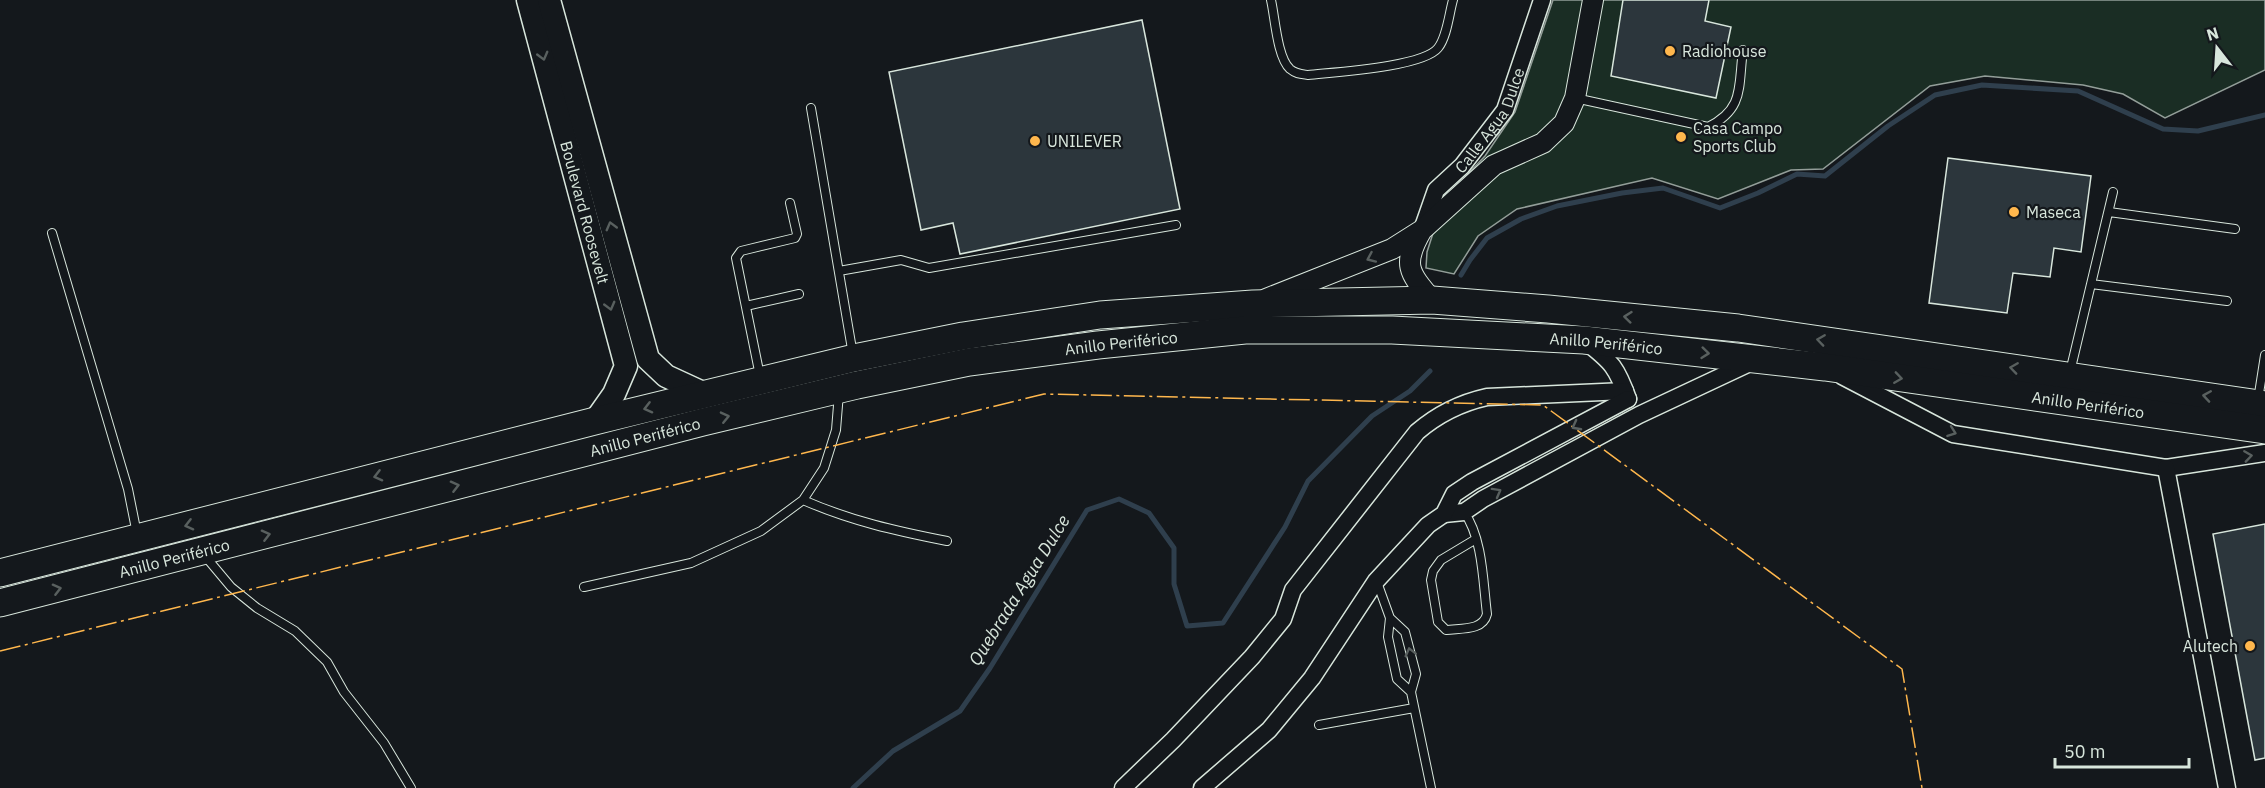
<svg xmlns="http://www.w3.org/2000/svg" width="2265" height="788" font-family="'IBM Plex Sans',sans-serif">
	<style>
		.green { fill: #1a2d24; stroke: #939e99; stroke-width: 1.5 }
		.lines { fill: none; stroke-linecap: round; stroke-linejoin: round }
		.stream { stroke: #2f3f4d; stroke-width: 5 }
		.building { fill: #2c363c; stroke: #d8e6dc; stroke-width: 1.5 }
		.service-casing { stroke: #d8e6dc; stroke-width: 10 }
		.minor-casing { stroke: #d8e6dc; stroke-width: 19 }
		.tertiary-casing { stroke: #d8e6dc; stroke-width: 22 }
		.secondary-casing { stroke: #d8e6dc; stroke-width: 25 }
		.trunk-casing { stroke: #d8e6dc; stroke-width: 29 }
		.service { stroke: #14181c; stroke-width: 8 }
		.minor { stroke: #14181c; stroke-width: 16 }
		.tertiary { stroke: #14181c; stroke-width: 20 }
		.secondary { stroke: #14181c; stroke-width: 22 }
		.trunk { stroke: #14181c; stroke-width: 27 }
		.power { stroke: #ffb74d; stroke-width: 1.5; stroke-dasharray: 21 4.5 3 4.5; stroke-linecap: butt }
		.oneway { stroke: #59605f }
		.poi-dot { fill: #ffb74d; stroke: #14181c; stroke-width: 2 }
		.labels { text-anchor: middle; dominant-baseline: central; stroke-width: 4.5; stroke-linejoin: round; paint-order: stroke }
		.poi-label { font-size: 16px; fill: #d8e6dc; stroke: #14181c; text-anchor: start }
		.street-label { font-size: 16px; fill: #d8e6dc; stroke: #14181c }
		.water-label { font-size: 18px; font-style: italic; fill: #d8e6dc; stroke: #14181c }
	</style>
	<rect width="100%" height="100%" fill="#14181c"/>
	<path class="green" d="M1553 0H2265V70L2165 118 2123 94 2083 85 1985 76 1930 86 1823 169 1791 170 1718 199 1652 178 1517 209 1478 236 1454 274 1426 268 1427 252 1444 199 1485 156 1515 112Z"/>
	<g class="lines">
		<path class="stream" d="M1461 275 1470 260 1487 238 1521 219 1557 206 1622 193 1663 188 1720 208 1758 193 1797 174 1825 176 1888 126 1935 95 1982 85 2078 91 2163 129 2198 131 2265 115
			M853 788 893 751 960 711 990 668 1087 510 1119 499 1149 513 1174 548V584L1187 626 1223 623 1285 527 1308 481 1372 416 1410 391 1430 371"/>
	</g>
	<path class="building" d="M1623 0H1709L1705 21 1731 27 1716 98 1611 76Z
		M1142 20 1180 209 960 254 953 223 921 230 889 72Z
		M1948 158 2091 176 2081 252 2054 248 2050 277 2013 273 2007 313 1929 303Z
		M2265 524V758L2255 760 2213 534Z"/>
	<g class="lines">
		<defs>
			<path id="service" d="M1271 0C1275 17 1277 57 1290 69 1296 74 1301 74 1308 75 1335 72 1423 67 1438 48 1447 37 1449 14 1453 0
				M1575 98 1708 127C1745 109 1738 86 1743 50
				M811 108 853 355
				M2109 212 2235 229
				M52 233 128 489 137 534
				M839 271 901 260 929 268 1176 225
				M2091 284 2227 301
				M746 306 799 294
				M2070 372 2113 192
				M760 376 736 258 741 251 795 238 797 234 790 203
				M2258 400 2265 355
				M803 500C851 521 896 531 947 541
				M1464 512C1483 538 1483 583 1487 614 1483 631 1461 628 1446 630L1438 622 1431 580 1433 571 1441 560 1476 539
				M205 556 231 587 257 608 295 631 327 662 344 692 384 743 411 788
				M1377 582 1390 618 1388 637 1397 679 1411 692
				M584 587 691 563 761 531 803 500 824 468 836 430 839 393
				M1390 618 1405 632 1416 674 1411 692 1431 788
				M1319 725 1414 708"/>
			<g id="minor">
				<path id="s1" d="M1422 230 1436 190 1462 166 1505 110 1542 0"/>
				<path d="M1586 342C1612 362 1617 368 1628 399"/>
				<path d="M1842 376 1953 434 2166 468 2265 453"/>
				<path d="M2166 468 2227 788"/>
				<path d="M1444 514 1464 512 1483 499 1639 415 1754 361"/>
				<path d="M1123 788 1173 740 1252 657 1283 619 1293 590 1417 432C1438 414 1460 403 1487 397L1625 391"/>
				<path d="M1202 788 1269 730 1312 678 1376 581 1428 525 1444 514 1454 494 1472 482 1628 399"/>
			</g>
			<path id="tertiary" d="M1422 230C1402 264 1408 272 1432 300
				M1266 299 1392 249 1422 230 1494 165 1543 143 1564 123 1575 98 1593 0"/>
			<g id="secondary">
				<path id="s2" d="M528 0 626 366 614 394 595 421"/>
				<path d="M549 0 648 359 666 376 705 394"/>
			</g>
			<g id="trunk">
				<path d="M0 573 595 421 854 358 963 336 1100 315 1253 304 1432 300 1548 309 1738 328 2265 405"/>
				<path id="s3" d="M0 603 703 422 857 385 969 362 1098 345 1245 330H1392L1584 340 1825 367 2265 430"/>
			</g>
		</defs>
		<use href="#service" class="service-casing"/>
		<use href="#minor" class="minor-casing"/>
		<use href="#tertiary" class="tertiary-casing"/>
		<use href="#secondary" class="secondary-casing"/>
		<use href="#trunk" class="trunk-casing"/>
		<use href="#service" class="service"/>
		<use href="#minor" class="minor"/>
		<use href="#tertiary" class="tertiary"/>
		<use href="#secondary" class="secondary"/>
		<use href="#trunk" class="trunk"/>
		<path class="power" d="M0 651 1044 394 1543 405 1902 669 1922 788"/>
	</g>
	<defs><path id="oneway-chevron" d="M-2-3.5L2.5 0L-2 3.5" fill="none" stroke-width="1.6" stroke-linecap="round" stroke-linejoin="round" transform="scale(1.5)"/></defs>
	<g class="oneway">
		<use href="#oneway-chevron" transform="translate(543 56) rotate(75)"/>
		<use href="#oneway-chevron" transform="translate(611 226) rotate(-105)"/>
		<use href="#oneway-chevron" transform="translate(1371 258) rotate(156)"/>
		<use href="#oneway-chevron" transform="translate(610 306) rotate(75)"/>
		<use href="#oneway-chevron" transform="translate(1628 317) rotate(-174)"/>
		<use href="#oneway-chevron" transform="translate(1821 340) rotate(-172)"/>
		<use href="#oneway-chevron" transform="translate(1705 353) rotate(6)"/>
		<use href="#oneway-chevron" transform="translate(2014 368) rotate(-172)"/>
		<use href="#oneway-chevron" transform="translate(1898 378) rotate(8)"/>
		<use href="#oneway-chevron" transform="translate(2207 396) rotate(-171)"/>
		<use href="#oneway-chevron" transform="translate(648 408) rotate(166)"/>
		<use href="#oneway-chevron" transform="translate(725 417) rotate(-13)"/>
		<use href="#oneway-chevron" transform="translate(1576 426) rotate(152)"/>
		<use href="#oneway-chevron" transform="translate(1952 432) rotate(20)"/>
		<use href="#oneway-chevron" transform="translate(2248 456) rotate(-8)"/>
		<use href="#oneway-chevron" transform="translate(378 476) rotate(166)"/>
		<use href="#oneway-chevron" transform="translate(455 486) rotate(-14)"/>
		<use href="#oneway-chevron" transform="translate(1497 492) rotate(-29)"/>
		<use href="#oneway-chevron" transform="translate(189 525) rotate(166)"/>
		<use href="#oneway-chevron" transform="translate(266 535) rotate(-14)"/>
		<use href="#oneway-chevron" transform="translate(57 589) rotate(-14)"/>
		<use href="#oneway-chevron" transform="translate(1410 652) rotate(-104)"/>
	</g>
	<g class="poi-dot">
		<circle cx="1670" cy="51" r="6"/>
		<circle cx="1681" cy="137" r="6"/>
		<circle cx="1035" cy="141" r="6"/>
		<circle cx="2014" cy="212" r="6"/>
		<circle cx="2250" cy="646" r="6"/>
	</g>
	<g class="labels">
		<g class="poi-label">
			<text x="1682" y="51">Radiohouse</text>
			<text x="1693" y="128">Casa Campo<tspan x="1693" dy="18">Sports Club</tspan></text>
			<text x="1047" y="141">UNILEVER</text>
			<text x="2026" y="212">Maseca</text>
			<text x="2238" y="646" text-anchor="end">Alutech</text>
		</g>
		<g class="street-label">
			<text stroke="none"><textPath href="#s1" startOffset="132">Calle Agua Dulce</textPath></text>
			<text stroke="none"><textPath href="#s2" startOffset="220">Boulevard Roosevelt</textPath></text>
			<text stroke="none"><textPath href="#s3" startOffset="1638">Anillo Periférico</textPath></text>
			<text stroke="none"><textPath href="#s3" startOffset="1152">Anillo Periférico</textPath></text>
			<text stroke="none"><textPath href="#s3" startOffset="2124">Anillo Periférico</textPath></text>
			<text stroke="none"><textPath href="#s3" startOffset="666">Anillo Periférico</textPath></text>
			<text stroke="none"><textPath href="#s3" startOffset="180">Anillo Periférico</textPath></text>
		</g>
		<g class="water-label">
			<text transform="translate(1019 590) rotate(-58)">Quebrada Agua Dulce</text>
		</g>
	</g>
	<g transform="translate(2217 48) rotate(343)" stroke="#14181c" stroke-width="4.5" paint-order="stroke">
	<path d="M0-4.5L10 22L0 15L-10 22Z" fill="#d8e6dc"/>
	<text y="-9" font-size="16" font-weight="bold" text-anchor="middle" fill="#d8e6dc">N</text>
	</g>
	<path d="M2055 758v9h134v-9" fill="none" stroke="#d8e6dc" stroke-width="3"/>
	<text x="2064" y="758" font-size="18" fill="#d8e6dc" stroke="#14181c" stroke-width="4.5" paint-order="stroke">50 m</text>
</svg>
